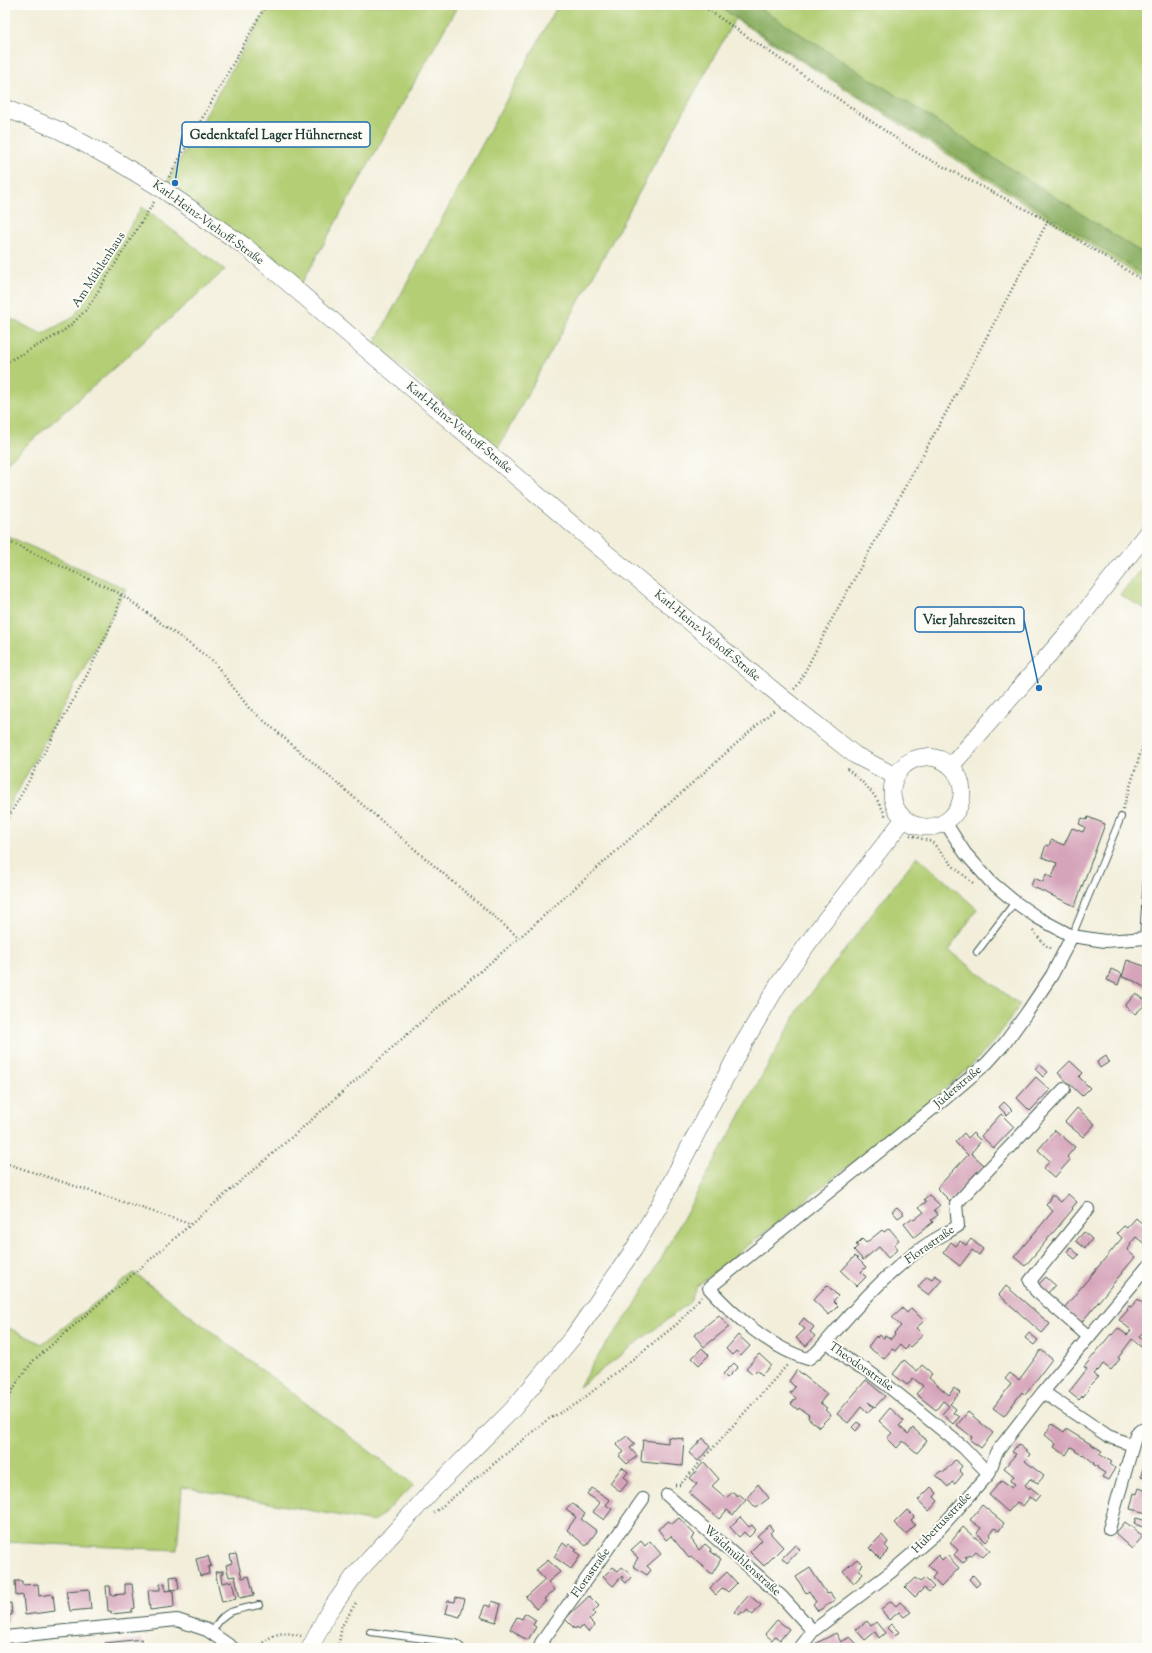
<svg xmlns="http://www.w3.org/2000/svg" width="1152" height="1653" font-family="'Sorts Mill Goudy',serif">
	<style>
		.green { fill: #b3ce74; stroke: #698654 }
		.forest { fill: #8eb166; stroke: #56774d }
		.building { fill: #d6a4ba }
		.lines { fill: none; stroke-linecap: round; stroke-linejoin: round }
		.lane-casing { stroke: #3f584d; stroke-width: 8 }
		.street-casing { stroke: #3f584d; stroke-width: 14 }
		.secondary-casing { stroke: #3f584d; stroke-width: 18 }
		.path { stroke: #3f584d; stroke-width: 2.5; stroke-dasharray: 1 3; stroke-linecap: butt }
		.lane { stroke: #fff; stroke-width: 6 }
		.street { stroke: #fff; stroke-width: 12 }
		.secondary { stroke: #fff; stroke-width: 17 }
		.labels { text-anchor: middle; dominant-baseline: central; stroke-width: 4; stroke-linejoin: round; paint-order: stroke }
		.street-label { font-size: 12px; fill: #1f3d34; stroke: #fdfcf7 }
		.leader { fill: none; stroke: #1f6fb2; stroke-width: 1.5 }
		.callout-dot { fill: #1f6fb2; stroke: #fdfcf7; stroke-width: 1.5 }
		.callout { fill: #fdfcf7; stroke: #1f6fb2; stroke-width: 1.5 }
		.callout-label { font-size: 13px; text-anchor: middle; font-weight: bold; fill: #1f3d34 }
	</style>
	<rect width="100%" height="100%" fill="#fdfcf7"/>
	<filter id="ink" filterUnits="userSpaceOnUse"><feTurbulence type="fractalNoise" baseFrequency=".025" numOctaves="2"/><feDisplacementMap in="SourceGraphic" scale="8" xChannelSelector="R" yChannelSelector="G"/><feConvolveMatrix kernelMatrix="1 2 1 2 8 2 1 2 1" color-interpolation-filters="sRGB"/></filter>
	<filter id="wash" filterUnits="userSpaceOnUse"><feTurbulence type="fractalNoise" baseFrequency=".012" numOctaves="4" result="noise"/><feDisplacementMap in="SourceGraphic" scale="16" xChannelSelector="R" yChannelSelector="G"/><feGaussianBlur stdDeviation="0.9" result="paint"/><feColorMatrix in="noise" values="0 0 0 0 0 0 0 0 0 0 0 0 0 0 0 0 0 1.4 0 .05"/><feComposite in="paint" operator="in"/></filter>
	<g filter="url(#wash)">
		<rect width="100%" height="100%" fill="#f2eeda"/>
		<path class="green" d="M269 5H458L300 286 167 182Z
			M558 5H1147V281L735 19 498 448 374 344Z
			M142 207 225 270 5 464V316L42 334 74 317Z
			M5 535 126 589 5 815Z
			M1147 561V610L1120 595Z
			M917 856 977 909 949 950 1020 1005 998 1036 979 1058 942 1092 697 1286 690 1302 579 1387 597 1357 634 1307 799 1009Z
			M134 1273 414 1485 374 1522 182 1487 177 1550 5 1542V1326L42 1344Z"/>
		<path class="forest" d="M716 5H755L1147 256V277Z"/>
		<g id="blocks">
			<path class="building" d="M1088 817 1105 824 1075 906 1031 886 1034 878 1043 882 1046 874 1052 878 1057 863 1042 857 1046 845 1049 846 1051 840 1064 845 1072 828 1083 832 1085 827 1079 824 1082 818 1087 820Z
				M1127 960 1147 967V989L1134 981 1122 977Z
				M1111 969 1122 974 1118 985 1107 980Z
				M1135 994 1147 1001V1003L1135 1014 1125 1006Z
				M1106 1056 1109 1062 1100 1068 1097 1062Z
				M1070 1061 1083 1073 1079 1077 1090 1088 1082 1096 1058 1073Z
				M1039 1064 1048 1072 1043 1077 1035 1069Z
				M1036 1077 1050 1090 1030 1111 1017 1098Z
				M1004 1102 1012 1110 1007 1115 999 1107Z
				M1077 1108 1095 1124 1083 1137 1065 1122Z
				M1001 1114 1014 1127 994 1148 981 1136Z
				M1055 1130 1075 1147 1067 1157 1070 1160 1054 1178 1043 1169 1050 1161 1038 1150Z
				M964 1133 968 1138 973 1133 981 1141 971 1153 984 1165 950 1201 937 1188 968 1155 955 1142Z
				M1068 1194 1077 1202 1072 1208 1073 1209 1025 1266 1014 1257 1053 1211 1046 1205 1050 1200V1196H1054L1061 1202Z
				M929 1195 940 1205 934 1210 938 1215 931 1220 933 1222 914 1237 904 1224 912 1218 914 1220 924 1212 919 1207 926 1202 924 1199Z
				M897 1207 904 1214 898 1218 892 1211Z
				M1136 1218 1147 1228V1244L1146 1245 1136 1237 1130 1244 1131 1245 1127 1250 1135 1257 1081 1323 1064 1308 1122 1238 1117 1233 1124 1226 1127 1228Z
				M889 1228 899 1240 894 1244 898 1249 888 1258 879 1247 863 1260 854 1250 858 1246 856 1245 862 1239 866 1243 882 1230 884 1232Z
				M1084 1232 1092 1239 1085 1248 1076 1241Z
				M971 1239 983 1249 979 1255 972 1250 960 1266 943 1253 951 1242 956 1246 960 1241 966 1245Z
				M1070 1247 1079 1255 1075 1259 1067 1252Z
				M855 1256 866 1267 861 1272 866 1277 857 1286 841 1271Z
				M935 1275 942 1280 929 1295 918 1287 927 1276 932 1279Z
				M1046 1277 1055 1285 1047 1294 1037 1286Z
				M827 1285 838 1296 833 1301 838 1306 829 1315 813 1300Z
				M1006 1286 1050 1324 1042 1333 999 1295Z
				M1138 1299 1147 1307V1328L1139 1337 1145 1342 1141 1347 1132 1339 1118 1358 1120 1359 1111 1370 1103 1364 1098 1371 1097 1370 1093 1374 1098 1378 1088 1388 1089 1389 1083 1397 1082 1396 1079 1400 1069 1392 1087 1369 1084 1367 1111 1334 1112 1335 1118 1328 1127 1335 1131 1330 1119 1320 1128 1310 1127 1309 1129 1306 1131 1307Z
				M902 1308 907 1313 911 1308 924 1321 916 1328 923 1335 910 1347 908 1345 905 1350 900 1345 895 1351 892 1349 884 1359 868 1347 876 1336 877 1338 879 1335 884 1338 885 1335 891 1339 895 1334 894 1333 901 1326 892 1317Z
				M719 1315 729 1327 704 1347 694 1335Z
				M804 1318 814 1327 810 1332 815 1336 806 1346 796 1338 805 1329 799 1324Z
				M1029 1333 1038 1340 1034 1345 1025 1338Z
				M738 1335 750 1346 741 1356 736 1351 732 1355 726 1349Z
				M702 1348 709 1355 699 1365 692 1358Z
				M1041 1350 1052 1359 1025 1395 1022 1392 1004 1416 993 1408 1011 1384 1005 1379 1010 1373 1019 1380Z
				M759 1354 771 1365 762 1375 757 1370 753 1374 746 1368Z
				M904 1360 917 1371 922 1365 928 1370 932 1374 929 1378 949 1395 954 1388 960 1393 950 1404 956 1409 953 1413 959 1417 953 1424 942 1414 949 1406 943 1401 936 1410 916 1394 923 1386 913 1378 907 1385 893 1374Z
				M734 1363 738 1367 727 1378 723 1374Z
				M797 1370 827 1394 820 1403 827 1408 825 1410 831 1415 819 1427 808 1418 809 1415 799 1408 798 1410 791 1404 796 1398 790 1393 795 1387 789 1381Z
				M866 1380 885 1396 875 1407 868 1402 873 1407 867 1413 861 1407 848 1423 837 1414Z
				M890 1408 904 1421 899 1426 908 1434 913 1428 927 1441 917 1453 903 1441 897 1448 887 1438 892 1433 879 1421Z
				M968 1412 993 1433 981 1448 970 1440 972 1437 957 1425Z
				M857 1422 861 1425 856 1431 852 1427Z
				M1052 1424 1064 1432 1066 1429 1102 1451 1099 1454 1112 1462 1110 1464 1115 1468 1108 1480 1102 1477 1105 1473 1097 1468 1098 1467 1093 1464 1094 1463 1083 1454 1082 1455 1075 1451 1076 1450 1071 1447 1066 1455 1054 1447 1056 1444 1045 1435Z
				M627 1436 635 1444 630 1448 637 1456 627 1464 619 1456 624 1452 616 1444Z
				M668 1437 684 1439 682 1466 642 1462 641 1460 643 1440 668 1443Z
				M703 1438 710 1447 698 1461 689 1453Z
				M1018 1444 1030 1454 1025 1461 1044 1476 1038 1483 1030 1479 1025 1485 1029 1489 1030 1487 1040 1495 1035 1501 1030 1497 1023 1506 1017 1502 1008 1512 989 1495 1001 1481 1012 1488 1015 1484 1010 1481 1014 1476 1004 1468 1016 1454 1012 1452Z
				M1147 1452V1478L1141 1476Z
				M955 1460 962 1466 959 1470 963 1474 955 1484 952 1482 948 1487 936 1475 941 1471 943 1473Z
				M704 1462 719 1479 712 1486 726 1498 733 1492 738 1496 739 1494 746 1500 733 1515 727 1510 719 1519 689 1493 697 1484 690 1478Z
				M622 1467 628 1472 624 1477 629 1481 620 1492 610 1483Z
				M758 1484 769 1498 756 1508 747 1498Z
				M931 1487 937 1493 934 1497 938 1501 929 1511 918 1500Z
				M592 1488 610 1500 606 1505 612 1509 604 1520 593 1512 600 1503 587 1494Z
				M1139 1488 1147 1491V1513L1130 1509 1134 1493 1137 1494Z
				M572 1503 585 1514 581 1519 597 1531 586 1546 567 1530 576 1517 566 1510Z
				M982 1505 1004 1523 999 1531 995 1528 990 1534 991 1536 986 1542 977 1533 981 1528 970 1520Z
				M907 1510 914 1517 911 1520 915 1525 906 1534 894 1523Z
				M740 1517 749 1527 752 1525 756 1530 749 1537 744 1532 739 1537 730 1527Z
				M679 1518 695 1535 691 1539 699 1550 705 1544 711 1549 710 1551 721 1559 712 1574 691 1557 689 1558 671 1536 666 1540 658 1529 669 1521 672 1524Z
				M1136 1518 1147 1521 1146 1528 1134 1524Z
				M1125 1522 1143 1536 1132 1549 1115 1534Z
				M769 1525 773 1530 770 1533 783 1547 764 1566 750 1552 762 1540 757 1536Z
				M963 1527 975 1538 976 1537 990 1550 983 1557 976 1551 972 1555 965 1557 967 1558 963 1563 954 1555 958 1550 950 1543Z
				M882 1535 888 1542 885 1546 889 1550 880 1559 869 1548Z
				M641 1541 645 1546 650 1541 661 1554 647 1566 651 1570 647 1575 633 1566 638 1558 631 1550Z
				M563 1543 568 1547 570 1544 577 1549 575 1551 581 1555 571 1569 554 1557Z
				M795 1545 800 1549 787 1563 782 1558Z
				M236 1554 242 1578 249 1576 254 1595 240 1598 235 1576 229 1577 226 1565 232 1563 230 1555Z
				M938 1555 942 1560 947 1555 959 1568 941 1587 932 1578 936 1573 928 1565Z
				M208 1556 211 1566 208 1567 209 1574 200 1576 196 1559Z
				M857 1559 863 1565 859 1569 863 1574 854 1583 843 1571Z
				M548 1560 560 1572 548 1582 554 1590 544 1599 546 1601 536 1609 526 1597 545 1580 536 1570Z
				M613 1567 618 1571 622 1567 632 1576 626 1583 622 1579 623 1578 622 1576 613 1586 603 1577Z
				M810 1568 827 1594 830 1593 835 1600 818 1611 813 1604 816 1602 814 1599 809 1591 806 1593 796 1577Z
				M223 1571V1573L221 1574V1578L222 1583 232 1581 236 1599 222 1602 215 1572Z
				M727 1572 737 1583 728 1592 723 1588 716 1595 710 1588Z
				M973 1575 980 1583 976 1587 969 1579Z
				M177 1576 179 1589 171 1590 170 1577Z
				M915 1578 920 1582 925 1578 934 1587 929 1592 924 1588 915 1597 905 1587Z
				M15 1581H22V1585L38 1584 39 1596 53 1594 55 1611 25 1615 23 1595 16 1596Z
				M165 1583V1591L173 1590 174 1607 150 1610 148 1590H160V1584Z
				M125 1584H132L135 1608 132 1609V1612L111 1614V1611H108L106 1586H110L111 1595 125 1594Z
				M89 1589 91 1609 70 1611 66 1591Z
				M749 1595 761 1605 753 1615 747 1610 744 1614 742 1612 739 1615 734 1612Z
				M589 1596 599 1606 593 1612 595 1614 589 1620 595 1626 588 1632 583 1626 579 1629 577 1627 575 1629 565 1619Z
				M456 1597 465 1599 460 1617 445 1613 448 1601 455 1602Z
				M492 1601 501 1604 496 1622 480 1617 485 1605 491 1607Z
				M891 1601 896 1606 900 1602 911 1612 904 1617 899 1612 889 1620 881 1609Z
				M11 1603 12 1615H9V1622H5V1604Z
				M525 1613 536 1620 533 1625 536 1627 528 1640 518 1635V1634L510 1629 517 1617 522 1619Z
				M777 1620 789 1629 780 1640 775 1636 772 1640 765 1634Z
				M867 1621 871 1626 876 1622 885 1633 879 1638 875 1632 865 1640 856 1630Z
				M891 1624 899 1632 895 1636 887 1628Z
				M836 1633 841 1642 850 1637 861 1648H807Z
				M142 1639 143 1648H105V1643Z"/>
		</g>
	</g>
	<g filter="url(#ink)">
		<use href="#blocks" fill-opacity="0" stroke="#3f584d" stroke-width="1"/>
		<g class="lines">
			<defs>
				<path id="lane" d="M1072 936 1121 817
					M1143 939 1147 875
					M977 952 1015 902
					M370 1632 456 1643 462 1648
					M212 1633C224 1608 234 1611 259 1605"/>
				<path id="street" d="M945 822 965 853 990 881 1015 902 1038 918 1072 936 1105 941 1147 938
					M1088 1209 1030 1281 1036 1291 1089 1337
					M827 1341C855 1308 884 1276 919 1250 931 1241 945 1234 958 1226L956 1204 1064 1089
					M1043 1392 1108 1436 1132 1445
					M989 1474 963 1447 888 1386 868 1371 848 1360 827 1341 816 1353 808 1359C772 1349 733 1315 709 1288L946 1098 987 1063 1005 1043 1028 1011 1052 975 1072 936
					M667 1495 782 1597 813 1631
					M1109 1529 1136 1434 1141 1430H1147
					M5 1637 177 1620 207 1630 233 1648
					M540 1648 541 1643 643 1499
					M800 1648 813 1631 891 1572 934 1535 989 1474 996 1453 1043 1392 1147 1267"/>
				<path id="secondary" d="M5 108 61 131 118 162 162 189 246 247 600 548 784 699 855 755 895 776
					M892 792a35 35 0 1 1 70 0a35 35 0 1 1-70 0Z
					M951 766 1073 627 1147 533
					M310 1648 328 1613 355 1575 430 1493 513 1409 573 1337 634 1249 660 1204 739 1051 778 985 819 928 904 819"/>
			</defs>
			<use href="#lane" class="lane-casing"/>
			<use href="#street" class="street-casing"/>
			<use href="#secondary" class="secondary-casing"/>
			<path class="path" d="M701 5 919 154 1048 221 1147 283
				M169 177 266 5
				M5 363 59 334 72 324 87 309 154 202
				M5 540 121 594 213 661 249 708 519 938
				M794 689 798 685 833 617 958 391 1048 221
				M847 769C868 786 875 793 886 817
				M1123 809 1147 732
				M5 824 87 675 116 615 121 594
				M910 835 932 842 953 866 973 883
				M1033 931 1045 945 1052 949
				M5 1163 190 1224
				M5 1404 19 1379 34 1360 308 1123 421 1022 519 938 774 710
				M675 1485H680L788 1364
				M434 1513 547 1420 578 1403 677 1324 701 1297
				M257 1648C271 1634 281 1630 301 1636
				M338 1648 342 1626 357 1601"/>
			<use href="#lane" class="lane"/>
			<use href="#street" class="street"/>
			<use href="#secondary" class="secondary"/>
		</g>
	</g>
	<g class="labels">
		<g class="street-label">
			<text transform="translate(208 223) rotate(36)">Karl-Heinz-Viehoff-Straße</text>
			<text transform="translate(99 270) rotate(-57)">Am Mühlenhaus</text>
			<text transform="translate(459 428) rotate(40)">Karl-Heinz-Viehoff-Straße</text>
			<text transform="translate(707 636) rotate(40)">Karl-Heinz-Viehoff-Straße</text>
			<text transform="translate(958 1087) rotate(-40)">Jüderstraße</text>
			<text transform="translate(930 1245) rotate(-35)">Florastraße</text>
			<text transform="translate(861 1367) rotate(35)">Theodorstraße</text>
			<text transform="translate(942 1523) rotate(-46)">Hubertusstraße</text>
			<text transform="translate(742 1561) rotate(42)">Waidmühlenstraße</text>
			<text transform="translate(591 1573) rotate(-55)">Florastraße</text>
		</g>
	</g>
	<path class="leader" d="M175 183L182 135M1039 688L1024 620"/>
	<g class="callout-dot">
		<circle cx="175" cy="183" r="4"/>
		<circle cx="1039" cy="688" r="4"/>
	</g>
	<g class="callout">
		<rect x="182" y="122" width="188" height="25" rx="4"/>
		<rect x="915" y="607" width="109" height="25" rx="4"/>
	</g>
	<g class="callout-label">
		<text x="276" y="139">Gedenktafel Lager Hühnernest</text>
		<text x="969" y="624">Vier Jahreszeiten</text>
	</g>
	<rect width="1152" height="1653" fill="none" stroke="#fdfcf7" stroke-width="20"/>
</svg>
